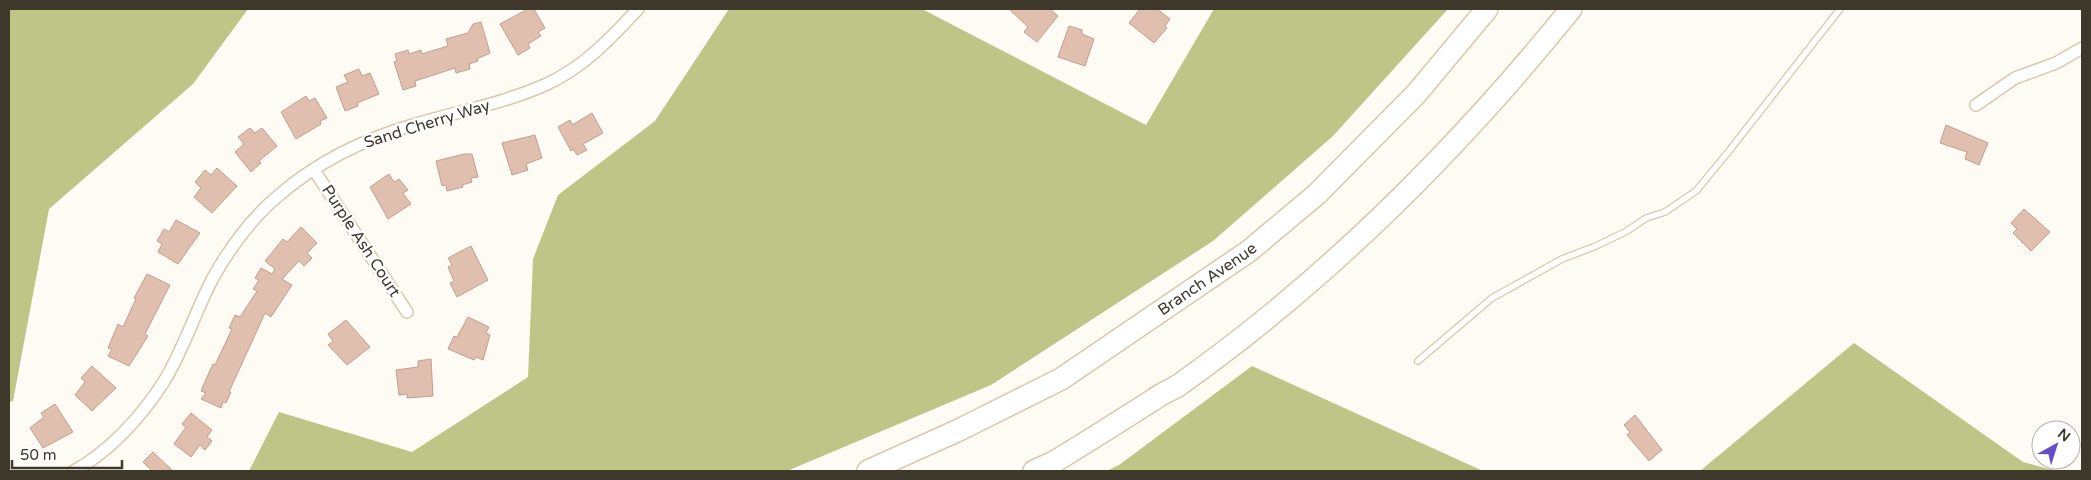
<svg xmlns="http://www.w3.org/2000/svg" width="2091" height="480" font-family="'Varela Round',sans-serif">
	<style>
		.forest { fill: #bec587 }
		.building { fill: #e1bfaf; stroke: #c09f90 }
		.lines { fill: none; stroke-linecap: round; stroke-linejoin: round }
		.lane-casing { stroke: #d9c8aa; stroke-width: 8 }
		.street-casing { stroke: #d9c8aa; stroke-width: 14 }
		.highway-casing { stroke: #d9c8aa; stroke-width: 24 }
		.lane { stroke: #fff; stroke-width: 5.5 }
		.street { stroke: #fff; stroke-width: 11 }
		.highway { stroke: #fff; stroke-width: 21 }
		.labels { text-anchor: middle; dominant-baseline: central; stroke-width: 5; stroke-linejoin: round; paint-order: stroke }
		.street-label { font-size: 16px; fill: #3e382b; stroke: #fff }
	</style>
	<rect width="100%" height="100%" fill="#fefaf4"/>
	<path class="forest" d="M9 9H248L193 84 49 209 13 401 9 402Z
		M729 9H922L1146 125 1214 9H1448L1333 136 1213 241 991 385 787 471H249L279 412 412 452 528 377 533 259 558 195 655 121Z
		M1854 343 2023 462 2057 471H1700Z
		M1252 366 1483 471H1106L1119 465Z"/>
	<path class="building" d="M528 9H534L545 28 538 32 541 36 528 44 530 48 518 55 500 24Z
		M1009 9H1050L1058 16 1037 42 1024 32 1028 27Z
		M1140 9H1157L1170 19 1165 26 1167 28 1154 43 1129 23Z
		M481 22 490 53 477 59 478 61 469 64 470 69 456 73 455 68 415 81 416 86 403 90 394 62 397 61 395 54 408 50 409 54 421 50 422 54 448 46 446 39 468 33 473 24Z
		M1069 26 1082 30V34L1094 39 1085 66 1058 57Z
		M359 69 362 76 370 73 379 94 357 103 358 106 345 111 336 87 348 82 344 75Z
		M306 96 309 101 315 98 327 118 320 121 321 124 296 139 281 112Z
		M592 113 603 133 583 144 587 150 577 155 573 149 571 151 558 127 570 120 572 125Z
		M1946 125 1988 143 1979 165 1965 159 1967 152 1940 143Z
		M250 128 255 133 262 128 277 146 259 161 261 163 251 172 235 152 244 144 238 137Z
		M535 135 542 158 526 164 528 170 512 175 502 143Z
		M464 154H472L478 177 471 178 472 182 462 185 463 187 447 191 446 185 442 186 436 161Z
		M217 168 237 186 212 213 194 197 201 188 195 182 205 170 211 175Z
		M389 174 394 182 399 179 408 190 403 193 411 204 388 219 370 187Z
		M2024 209 2050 232 2031 251 2013 233 2017 229 2011 223Z
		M176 220 200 233 178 264 158 252 162 244 157 241 164 229 169 232Z
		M301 227 317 243 307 253 312 258 304 266 299 261 282 279 292 285 271 317 265 313 229 392H231L226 403 223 402 221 408 201 399 206 393 201 391 207 377 213 364 215 365 232 329 229 328 235 315 240 317 257 291 253 289 259 280 255 278 261 268 272 274 275 269 265 261 283 239 287 242Z
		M471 246 488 280 457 297 450 283 454 281 448 267 452 265 448 258Z
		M147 274 170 285 145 334 148 336 129 366 108 356 112 349 108 348 118 324 123 327 133 305 136 299 134 298Z
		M468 317 489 327 486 333 490 335 483 360 476 357 474 360 448 349 454 336 457 337Z
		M346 320 370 347 347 365 328 345 333 341 328 334Z
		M431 359 433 396 407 398V394L399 395 396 370 418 367V361Z
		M92 366 116 388 92 411 75 395 85 382 81 378Z
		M55 404 73 432 43 448 30 428 44 417 41 413Z
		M191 413 212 430 207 437 212 441 205 450 200 445 191 457 174 444 186 427 182 424Z
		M1635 415 1662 450 1649 461 1627 435 1630 432 1624 425Z
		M153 452 173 471H152L143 462Z"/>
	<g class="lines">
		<defs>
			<path id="lane" d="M1418 361 1492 298 1562 259 1596 246 1627 231 1646 218 1665 212 1696 191 1729 151 1840 9"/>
			<path id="street" d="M1976 105 2015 78 2056 63 2082 48
				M314 170 407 312
				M74 471C109 452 141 417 163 383 184 350 195 311 214 276 230 248 253 217 278 196 317 162 367 138 416 124 460 111 505 103 547 84 584 67 611 38 638 9"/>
			<g id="highway">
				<path id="s1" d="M868 471 959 430 1061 379 1249 251 1317 194 1416 94 1487 9"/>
				<path d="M1034 471 1054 462C1087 442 1120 421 1153 400 1161 394 1171 390 1179 385 1327 280 1457 150 1571 9"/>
			</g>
		</defs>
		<use href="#lane" class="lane-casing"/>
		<use href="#street" class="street-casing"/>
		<use href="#highway" class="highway-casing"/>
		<use href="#lane" class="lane"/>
		<use href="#street" class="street"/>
		<use href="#highway" class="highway"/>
	</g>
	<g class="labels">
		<g class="street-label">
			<text transform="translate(427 124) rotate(-17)">Sand Cherry Way</text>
			<text transform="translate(361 241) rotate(57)">Purple Ash Court</text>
			<text stroke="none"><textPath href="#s1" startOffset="391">Branch Avenue</textPath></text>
		</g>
	</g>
	<rect width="2091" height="480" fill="none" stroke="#3e382b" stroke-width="20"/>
	<g transform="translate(2056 445) rotate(39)"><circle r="24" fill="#ffffff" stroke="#b2afaa"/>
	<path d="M0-4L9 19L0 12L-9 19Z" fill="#664ec7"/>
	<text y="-8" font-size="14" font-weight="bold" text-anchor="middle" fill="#3e382b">N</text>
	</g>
	<path d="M12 460v8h110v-8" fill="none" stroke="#3e382b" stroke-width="2.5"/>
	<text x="20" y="460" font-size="15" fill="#3e382b" stroke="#ffffff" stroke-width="4" paint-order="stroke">50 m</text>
</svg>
